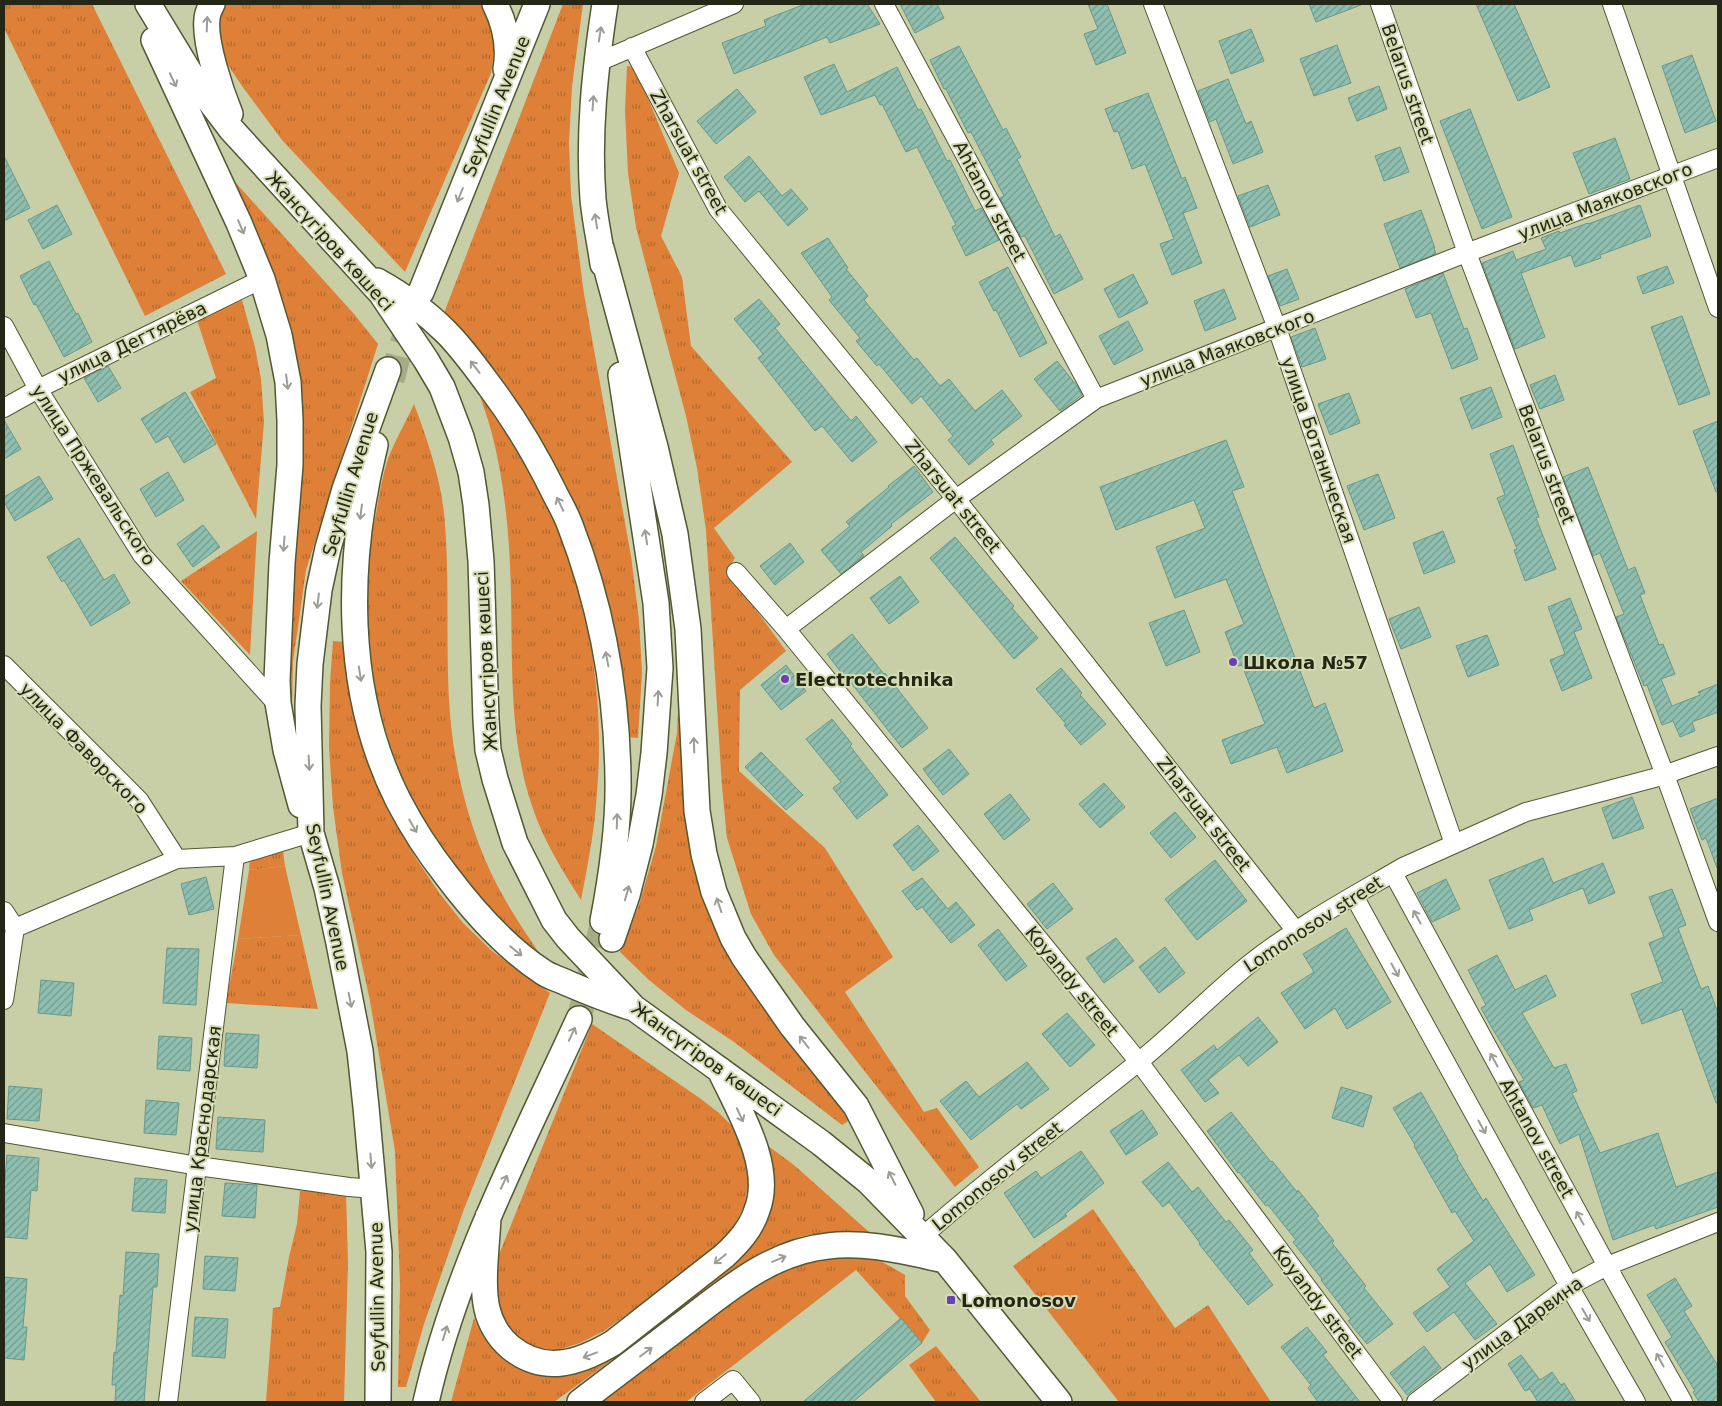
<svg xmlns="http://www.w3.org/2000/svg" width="1722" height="1406" font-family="'DejaVu Sans',sans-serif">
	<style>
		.grass { fill: url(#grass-tufts) }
		.park { fill: #de8037 }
		.building { fill: url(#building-hatch); stroke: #69998b }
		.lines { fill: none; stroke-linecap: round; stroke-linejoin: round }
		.secondary-tunnel { stroke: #a7ac88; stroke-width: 25; stroke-dasharray: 25 12; stroke-linecap: butt }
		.street-casing { stroke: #535733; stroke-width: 20 }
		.secondary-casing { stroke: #535733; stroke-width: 28 }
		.street { stroke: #fff; stroke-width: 18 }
		.secondary { stroke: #fff; stroke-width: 25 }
		.oneway { stroke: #9c9d96 }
		.poi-dot { fill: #6940b8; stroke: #d5dbb2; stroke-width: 2 }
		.labels { text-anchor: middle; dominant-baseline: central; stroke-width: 4; stroke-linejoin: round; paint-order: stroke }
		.street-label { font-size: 18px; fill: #242616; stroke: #d5dbb2 }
		.poi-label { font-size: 18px; font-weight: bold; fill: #242616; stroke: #d5dbb2; text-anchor: start }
	</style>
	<defs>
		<pattern id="grass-tufts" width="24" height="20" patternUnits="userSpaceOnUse" patternTransform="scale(1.25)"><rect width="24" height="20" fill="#de8037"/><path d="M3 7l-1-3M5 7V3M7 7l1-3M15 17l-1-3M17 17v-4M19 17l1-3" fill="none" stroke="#b4692d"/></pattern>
		<pattern id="building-hatch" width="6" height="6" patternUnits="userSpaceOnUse" patternTransform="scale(1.25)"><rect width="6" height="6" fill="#8ebfb0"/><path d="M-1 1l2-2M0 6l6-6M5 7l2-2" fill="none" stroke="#749b8e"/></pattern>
	</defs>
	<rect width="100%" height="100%" fill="#c8cea5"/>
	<path class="grass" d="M4 4H92L226 274 145 316 4 28Z
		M221 4H482C496 32 496 43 491 73L405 272 282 140 242 86 224 59 217 44V11Z
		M563 4H583L572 86 569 143 571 195 584 294 631 556 639 620 642 672 638 738 627 737 622 686 615 633 602 584 444 313Z
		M627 66 635 67 679 173 661 236 682 277 691 346 792 462 714 528 735 558 727 570 786 651 740 690 739 771 825 848 893 957 845 992 924 1112 937 1108 979 1167 955 1187 774 955 751 914 727 838 722 787 706 530 697 468 686 416 636 227 628 173 625 111Z
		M226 172 354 314 378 344 306 570 293 662 292 708 287 665 297 427Z
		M242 300 255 347 261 379 264 422 256 519 190 392 216 378 197 320Z
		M477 387C491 409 508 430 521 453 538 485 556 519 567 553 593 629 604 711 597 792 595 828 588 864 581 900 562 870 543 840 532 806 506 729 514 645 510 565 508 521 503 477 492 434 488 418 482 403 477 387Z
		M414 404C427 439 440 476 444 513 451 583 444 654 451 725 457 780 472 837 498 887 511 911 526 934 542 957 515 934 488 911 466 884 408 815 374 720 367 631 363 592 368 552 376 514 379 496 382 477 388 459 395 440 406 422 414 404Z
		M257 531 250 655 181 581Z
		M333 641 345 642 374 772 393 818 417 860 440 894 463 923 492 951 550 993 464 1209 424 1324 406 1387H398L400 1284 395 1151 370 1001 342 873 333 807 329 747 330 683Z
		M679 686 704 883 853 1118 842 1125 734 1042 686 1010 649 980 620 952 639 905 656 846 677 733Z
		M283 851 285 866 249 870 250 857Z
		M301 935 318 1009 226 1003 238 939Z
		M592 1024 701 1099 719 1113 736 1130 746 1153 749 1180 744 1206 731 1231 712 1252 604 1331 580 1343 558 1350 538 1348 519 1342 495 1307 492 1272Z
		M764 1143 794 1165 878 1240C861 1236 843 1231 824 1233 786 1235 753 1258 723 1279L554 1402H451L474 1318C489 1358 519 1369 557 1375L727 1269Z
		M300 1191 346 1192 348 1263 344 1402H266L273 1308 280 1307 289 1257 297 1224Z
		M1093 1209 1175 1328 1208 1305 1271 1402H1119L1013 1266Z
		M819 1252 879 1260 905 1275V1296L930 1330 922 1343 856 1270 686 1402H588L732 1293Z
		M936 1346 981 1402H936L909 1365Z"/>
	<path class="park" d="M285 866 301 935 238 939 249 870Z
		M1062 1272 1077 1275 1085 1291 1096 1297 1102 1310 1108 1314 1114 1327 1109 1336 1098 1345C1082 1340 1082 1336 1073 1323L1063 1324 1055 1313 1057 1308C1051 1291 1039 1282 1062 1272Z"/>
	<path class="building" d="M805 4H867L880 24 830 43 827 37 734 74 722 43 766 26 764 20Z
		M900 4H937L944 18 915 33Z
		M1088 4H1107L1126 53 1096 65 1084 34 1098 29Z
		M1309 4H1361V5L1316 22Z
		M1476 4H1514L1550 87 1518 101Z
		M1251 29 1264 61 1231 74 1219 41Z
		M1337 45 1351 83 1314 96 1300 59Z
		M959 46 1003 130 1006 128 1021 157 1017 159 1055 237 1060 234 1083 279 1054 294 1025 236 1021 237 1000 198 1004 196 971 132 968 133 946 89H944L930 60Z
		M1692 55 1716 121 1685 133 1662 66Z
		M834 64 847 92 897 67 918 110 921 109 947 161 950 160 975 211 981 208 999 240 966 256 952 227 956 225 917 147 906 152 882 104 880 105 875 95 821 115 804 77Z
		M1228 79 1246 124 1251 121 1263 152 1233 164 1216 119 1210 122 1198 91Z
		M1379 86 1387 109 1357 121 1348 98Z
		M737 89 756 112 716 144 697 121Z
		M1148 93 1182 179 1185 177 1197 208 1183 213 1202 263 1172 275 1160 244 1174 239 1145 164 1132 169 1118 131 1114 132 1105 109Z
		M1470 109 1512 217 1482 229 1440 121Z
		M1615 138 1630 179 1589 194 1573 153Z
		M1400 147 1409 172 1384 181 1375 156Z
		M4 156 30 208 4 221Z
		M749 156 782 196 791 189 808 209 788 226 759 191 745 202 724 177Z
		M1268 185 1280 215 1250 227 1238 196Z
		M57 205 72 234 43 249 28 220Z
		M1640 205 1651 236 1600 255 1601 258 1575 267 1571 255 1521 273 1545 337 1515 349 1482 263 1513 251 1516 260 1546 249 1541 238 1559 231 1560 233 1588 223V224Z
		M1421 210 1435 248H1434L1436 254 1400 268 1384 224Z
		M828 238 848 268 846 269 868 296 864 300 914 360 917 358 940 386 949 379 975 411 1002 390 1022 416 991 440 994 444 969 465 948 440 953 436 921 396 912 404 879 364 877 366 856 341 860 338 829 300 832 297 801 253Z
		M49 261 76 314 78 313 92 342 64 357 36 304 34 305 20 276Z
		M1667 266 1674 283 1643 294 1637 277Z
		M1008 267 1047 343 1020 357 996 310 994 311 979 282Z
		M1287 269 1299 299 1280 306 1268 276Z
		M1443 273 1464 329 1467 328 1478 359 1452 369 1431 313 1416 318 1405 289Z
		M1133 274 1148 303 1119 318 1104 289Z
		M1224 289 1236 319 1205 331 1194 301Z
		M759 299 780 324 775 328 851 421 856 416 877 442 852 462 822 426 815 431 758 358 763 354 734 319Z
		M1682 316 1710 394 1679 405 1651 327Z
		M1128 321 1143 350 1114 365 1099 336Z
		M1315 328 1326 359 1302 367 1291 337Z
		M1057 361 1077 386 1082 395 1060 411 1034 379Z
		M108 366 121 388 98 402 84 378Z
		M1555 375 1564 400 1540 409 1530 385Z
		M1491 387 1502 417 1472 429 1460 398Z
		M185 392 216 444 184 463 168 436 156 443 141 419Z
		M1349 393 1360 423 1330 435 1318 404Z
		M4 420 21 449 4 459Z
		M1718 421V492H1716L1693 431Z
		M1226 440 1244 487 1232 491 1314 708 1325 703 1343 751 1287 773 1277 747 1231 764 1222 740 1265 724 1242 665 1238 666 1225 632 1244 624 1226 579 1175 598 1156 547 1205 528 1194 500 1116 530 1100 487Z
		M1513 445 1539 517 1536 518 1556 569 1525 581 1514 550 1517 549 1497 498 1505 495 1490 454Z
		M914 466 933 492 891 524 892 526 861 552 864 556 841 574 821 550 850 526 846 522 889 487 888 486Z
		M1588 467 1628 570 1635 567 1645 593 1640 595 1659 645 1663 644 1675 674 1661 679 1672 706 1700 695 1698 692 1718 684V712L1692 722 1695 731 1680 737 1673 721 1662 725 1647 685 1644 686 1616 617 1624 614 1600 553 1593 556 1563 477Z
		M168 472 184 500 156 517 140 489Z
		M1378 474 1395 518 1364 530 1347 486Z
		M39 476 53 499 15 521 4 502V497Z
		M203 525 220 547 193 567 177 544Z
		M1443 531 1455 562 1424 574 1413 543Z
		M955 537 1014 606 1012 608 1038 638 1014 659 930 558Z
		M79 538 104 580 114 574 130 603 91 626 64 580 62 582 47 557Z
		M790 543 804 562 775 585 760 566Z
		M900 576 919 602 889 624 870 598Z
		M1570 598 1582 629 1574 632 1592 678 1562 691 1550 660 1565 654 1548 607Z
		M1419 607 1431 637 1401 649 1389 619Z
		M1184 610 1200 652 1166 666 1149 623Z
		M852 634 884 674 885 673 928 728 902 748 848 679 847 680 827 654Z
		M1487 635 1499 665 1468 677 1456 646Z
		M786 665 806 691 781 710 761 685Z
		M1061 668 1082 693 1080 695 1106 724 1081 745 1064 725 1066 724 1036 689Z
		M832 719 852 744 850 746 888 795 857 819 833 788 841 782 806 739Z
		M949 749 969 774 943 795 923 769Z
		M761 752 803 795 786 810 745 767Z
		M1104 783 1125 807 1100 828 1079 804Z
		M1010 794 1030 820 1004 840 984 814Z
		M1632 797 1644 828 1613 839 1602 808Z
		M1718 798V867L1717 868 1706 838 1702 840 1690 809Z
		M1175 812 1196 837 1171 858 1150 833Z
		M918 825 939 851 913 871 893 845Z
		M1543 858 1553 883 1603 863 1615 893 1589 904 1583 888 1529 910 1533 920 1509 929 1489 880Z
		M1215 860 1247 901 1197 940 1165 899Z
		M206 877 214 909 189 915 181 884Z
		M922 878 948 909 956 902 975 925 951 943 922 907 917 910 902 891Z
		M1446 879 1460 909 1432 922 1417 893Z
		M1053 883 1073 909 1047 929 1027 904Z
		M1672 889 1686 925 1678 928 1701 989 1708 986 1718 1013V1103H1716L1682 1009 1642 1024 1631 994 1663 982 1649 943 1664 937 1649 897Z
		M1346 928 1391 1002 1347 1029 1335 1008 1305 1029 1281 993 1314 972 1303 954Z
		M998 929 1027 966 1006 981 978 945Z
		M1116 938 1134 961 1104 983 1086 958Z
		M1165 947 1185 973 1159 993 1139 967Z
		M167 948 199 949 196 1005 163 1003Z
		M1497 955 1515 990 1546 975 1556 996 1522 1013 1554 1068 1566 1064 1577 1091 1572 1093 1600 1153 1658 1133 1676 1187 1718 1172V1207L1656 1229 1654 1225 1613 1240 1579 1134 1560 1144 1542 1105 1533 1108 1519 1082 1524 1080 1492 1028 1481 1008 1486 1005 1468 970Z
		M41 980 74 983 71 1016 38 1013Z
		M1067 1013 1095 1045 1070 1067 1042 1034Z
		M1258 1017 1278 1042 1248 1066 1239 1055 1208 1080 1219 1093 1205 1102 1181 1070 1214 1045 1217 1050Z
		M226 1033 259 1035 257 1068 224 1066Z
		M159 1036 192 1038 190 1071 157 1069Z
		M1027 1062 1049 1089 1021 1109 1017 1104 971 1140 940 1101 966 1081 979 1097Z
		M9 1086 42 1089 39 1121 7 1119Z
		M1341 1087 1372 1096 1363 1127 1332 1118Z
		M1421 1092 1458 1157 1457 1158 1483 1201 1486 1198 1535 1275 1507 1292 1490 1264 1465 1283 1497 1324 1475 1340 1454 1312 1427 1332 1413 1313 1450 1287 1437 1269 1474 1241 1455 1211 1452 1213 1414 1146 1415 1145 1393 1108Z
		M146 1100 179 1103 176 1135 144 1133Z
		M1142 1110 1158 1134 1126 1155 1110 1131Z
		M1231 1112 1271 1162 1272 1161 1297 1192 1298 1190 1319 1216 1316 1218 1334 1241 1332 1243 1366 1286 1364 1288 1393 1324 1367 1344 1348 1321 1351 1319 1321 1280 1322 1279 1293 1242 1296 1240 1268 1205 1266 1206 1239 1172 1238 1173 1207 1131Z
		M218 1117 265 1120 263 1152 216 1149Z
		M1081 1151 1104 1183 1065 1214 1067 1216 1034 1238 1004 1193 1036 1171 1041 1178Z
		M7 1155 39 1158 37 1191 31 1190 27 1239 4 1237V1190Z
		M1168 1162 1192 1192 1198 1187 1226 1222 1229 1220 1253 1250 1249 1253 1273 1285 1248 1305 1199 1244 1200 1243 1169 1202 1163 1207 1142 1182Z
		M135 1178 167 1180 165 1213 132 1211Z
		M225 1183 257 1185 255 1218 222 1216Z
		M126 1252 159 1254 157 1287H153L144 1402H115L116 1385H112L114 1352 116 1353 120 1295 123 1296Z
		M205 1256 238 1258 235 1291 203 1289Z
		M4 1277 27 1279 23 1327H27L24 1360 4 1358Z
		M1675 1278 1692 1306 1684 1311 1718 1366V1402H1699L1693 1392 1695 1391 1665 1342 1672 1337 1647 1295Z
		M195 1317 228 1319 225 1358 192 1356Z
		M901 1318 922 1343 853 1402H803Z
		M1307 1327 1327 1352 1323 1355 1360 1402H1318L1308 1388 1311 1385 1281 1347Z
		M1424 1346 1441 1368 1407 1395 1390 1373Z
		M1521 1355 1540 1380 1552 1372 1561 1385 1564 1383 1576 1402H1538L1530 1389 1525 1391 1508 1364Z"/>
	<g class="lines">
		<path class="secondary-tunnel" d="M392 380 399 353 413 313
			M579 1019 603 921"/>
		<defs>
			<path id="street" d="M884 4 1096 399
				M1153 4 1277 328 1454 844
				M1380 4 1467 253 1665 775 1718 922
				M1612 4 1718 308
				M632 47 718 209 956 499 1296 931
				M596 63 734 4
				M4 326 38 389 142 555 275 702 278 703
				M4 408 38 389 262 279
				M736 572 786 629 1139 1062 1393 1402
				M786 629 956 499 1096 399 1461 255 1718 158
				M4 665 139 800 177 859
				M1393 873 1607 1266 1683 1402
				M1354 896 1569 1286 1636 1402
				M4 911 15 928 4 1000
				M15 928 177 859 235 856 311 833
				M4 1133 198 1166 349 1187 374 1189
				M922 1237C991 1176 1065 1121 1136 1064 1175 1033 1209 997 1247 966 1294 928 1350 898 1403 867L1526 812 1658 777 1718 756
				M168 1402 235 856
				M704 1402 733 1380 751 1402
				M1416 1402 1569 1286 1607 1266 1718 1222"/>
			<path id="secondary" d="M148 4 196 83 231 129 381 293 426 360 442 387 461 437 471 472 476 505 481 561 486 720 488 750 495 779 515 843 554 920 568 938 634 1008 821 1143 868 1181 945 1260 1059 1402
				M212 4C210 8 207 14 207 19 204 42 221 92 230 114
				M495 4C505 24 510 46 506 69
				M154 40 239 223 262 279 279 335 288 382 290 420V465L282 563 277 680 278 703 286 750 301 805
				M601 248 655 447 675 534 688 629 697 811 704 854 714 892 733 938 744 957 792 1026 856 1106 911 1214
				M603 264C600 242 595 221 593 199 588 134 595 69 605 4
				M377 281C402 295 426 312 446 332 463 349 477 369 491 388 516 421 537 457 555 494 560 504 566 514 570 525 601 605 617 693 618 779 619 827 612 874 603 921
				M421 292 537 4
				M375 445C346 560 343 691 398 800 412 827 428 852 447 876 474 912 505 947 543 972 550 977 559 979 567 983 588 992 608 1000 630 1007
				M612 939 627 895 640 844 649 795 654 753 660 668 656 603 621 375
				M488 1217C487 1244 481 1283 487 1309 490 1323 499 1338 510 1347 544 1375 579 1363 613 1343L724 1256C738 1243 751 1229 757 1210 774 1166 738 1109 720 1070
				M378 1402 379 1252 366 1107 360 1051 339 943 327 888 311 833 308 706 310 664 319 590 328 548 345 489 388 370
				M426 1402C456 1269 522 1143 579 1019
				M580 1402C613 1377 646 1352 680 1326 725 1292 769 1252 828 1246 866 1241 907 1252 945 1260"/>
		</defs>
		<use href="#street" class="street-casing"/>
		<use href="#secondary" class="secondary-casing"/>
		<use href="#street" class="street"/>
		<use href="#secondary" class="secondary"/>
	</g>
	<defs><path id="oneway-shaft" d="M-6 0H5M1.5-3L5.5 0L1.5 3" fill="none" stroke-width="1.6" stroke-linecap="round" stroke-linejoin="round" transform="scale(1.25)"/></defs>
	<g class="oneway">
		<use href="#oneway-shaft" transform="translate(207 24) rotate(-88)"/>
		<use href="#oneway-shaft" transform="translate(600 34) rotate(-81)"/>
		<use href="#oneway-shaft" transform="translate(173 80) rotate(65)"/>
		<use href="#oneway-shaft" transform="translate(593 103) rotate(-86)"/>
		<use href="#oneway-shaft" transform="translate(460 195) rotate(112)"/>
		<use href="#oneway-shaft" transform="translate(596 221) rotate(-99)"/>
		<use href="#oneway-shaft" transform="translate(241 227) rotate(67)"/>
		<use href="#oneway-shaft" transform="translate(475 367) rotate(-128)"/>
		<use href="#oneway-shaft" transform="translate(287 382) rotate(83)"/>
		<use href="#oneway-shaft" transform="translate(560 504) rotate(-116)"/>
		<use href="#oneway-shaft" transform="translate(361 512) rotate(97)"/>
		<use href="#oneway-shaft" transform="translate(646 537) rotate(-99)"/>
		<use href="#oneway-shaft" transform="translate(284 544) rotate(94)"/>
		<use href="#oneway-shaft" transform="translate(318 601) rotate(97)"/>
		<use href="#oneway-shaft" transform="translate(607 659) rotate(-101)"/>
		<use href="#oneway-shaft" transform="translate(360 674) rotate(81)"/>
		<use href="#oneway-shaft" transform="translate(658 698) rotate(-87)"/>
		<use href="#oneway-shaft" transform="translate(694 745) rotate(-92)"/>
		<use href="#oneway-shaft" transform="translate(309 763) rotate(87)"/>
		<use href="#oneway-shaft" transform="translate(617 821) rotate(-88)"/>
		<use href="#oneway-shaft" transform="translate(413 826) rotate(60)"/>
		<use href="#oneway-shaft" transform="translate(627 893) rotate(-74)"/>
		<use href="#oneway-shaft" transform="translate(719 905) rotate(-109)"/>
		<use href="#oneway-shaft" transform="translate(1417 917) rotate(-119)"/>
		<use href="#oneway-shaft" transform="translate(516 951) rotate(39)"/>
		<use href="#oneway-shaft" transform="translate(1395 970) rotate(61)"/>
		<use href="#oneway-shaft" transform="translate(350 1000) rotate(79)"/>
		<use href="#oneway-shaft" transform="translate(572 1034) rotate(-65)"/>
		<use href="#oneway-shaft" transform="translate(804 1042) rotate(-128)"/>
		<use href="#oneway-shaft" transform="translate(1494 1060) rotate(-119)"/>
		<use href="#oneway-shaft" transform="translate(740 1115) rotate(65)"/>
		<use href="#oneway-shaft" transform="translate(1482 1127) rotate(61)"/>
		<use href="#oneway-shaft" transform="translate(371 1161) rotate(85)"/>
		<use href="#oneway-shaft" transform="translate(892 1178) rotate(-117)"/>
		<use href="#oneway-shaft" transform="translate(504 1182) rotate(-65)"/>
		<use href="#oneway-shaft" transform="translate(1580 1218) rotate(-119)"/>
		<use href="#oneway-shaft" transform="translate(720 1259) rotate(141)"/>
		<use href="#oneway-shaft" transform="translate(779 1259) rotate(-22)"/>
		<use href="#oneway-shaft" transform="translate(1586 1315) rotate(60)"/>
		<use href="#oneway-shaft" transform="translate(445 1333) rotate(-73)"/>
		<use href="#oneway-shaft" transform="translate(646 1352) rotate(-37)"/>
		<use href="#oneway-shaft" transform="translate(590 1355) rotate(159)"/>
		<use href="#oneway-shaft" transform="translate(1660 1360) rotate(-119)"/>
	</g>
	<g class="poi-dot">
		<circle cx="1233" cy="662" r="5"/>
		<circle cx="785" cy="679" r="5"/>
		<rect x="946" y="1295" width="10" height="10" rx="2.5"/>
	</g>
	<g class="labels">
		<g class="street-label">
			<text transform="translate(1408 84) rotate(71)">Belarus street</text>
			<text transform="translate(496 106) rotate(-68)">Seyfullin Avenue</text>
			<text transform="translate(689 152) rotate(61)">Zharsuat street</text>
			<text transform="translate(990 201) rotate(62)">Ahtanov street</text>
			<text transform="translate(1605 201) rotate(-21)">улица Маяковского</text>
			<text transform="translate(330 241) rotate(48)">Жансүгіров көшесі</text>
			<text transform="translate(132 342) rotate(-26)">улица Дегтярёва</text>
			<text transform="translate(1227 348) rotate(-21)">улица Маяковского</text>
			<text transform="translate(1319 450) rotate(71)">улица Ботаническая</text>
			<text transform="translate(1547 464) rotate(69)">Belarus street</text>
			<text transform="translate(94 475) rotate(57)">улица Пржевальского</text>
			<text transform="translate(350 484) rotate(-73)">Seyfullin Avenue</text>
			<text transform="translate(953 496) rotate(51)">Zharsuat street</text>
			<text transform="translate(486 661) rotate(-93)">Жансүгіров көшесі</text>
			<text transform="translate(84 748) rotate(46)">улица Фаворского</text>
			<text transform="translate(1204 814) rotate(52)">Zharsuat street</text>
			<text transform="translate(328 897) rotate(78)">Seyfullin Avenue</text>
			<text transform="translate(1313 924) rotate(-33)">Lomonosov street</text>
			<text transform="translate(1072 981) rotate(51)">Koyandy street</text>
			<text transform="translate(707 1059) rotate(36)">Жансүгіров көшесі</text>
			<text transform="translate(202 1129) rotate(-83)">улица Краснодарская</text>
			<text transform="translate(1537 1138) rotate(61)">Ahtanov street</text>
			<text transform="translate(997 1176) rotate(-39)">Lomonosov street</text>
			<text transform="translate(377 1297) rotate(-91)">Seyfullin Avenue</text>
			<text transform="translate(1318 1302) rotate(53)">Koyandy street</text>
			<text transform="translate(1522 1323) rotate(-36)">улица Дарвина</text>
		</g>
		<g class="poi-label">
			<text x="1243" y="662">Школа №57</text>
			<text x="795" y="679">Electrotechnika</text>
			<text x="961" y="1300">Lomonosov</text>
		</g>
	</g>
	<rect width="1722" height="1406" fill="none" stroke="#242616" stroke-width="10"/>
</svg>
